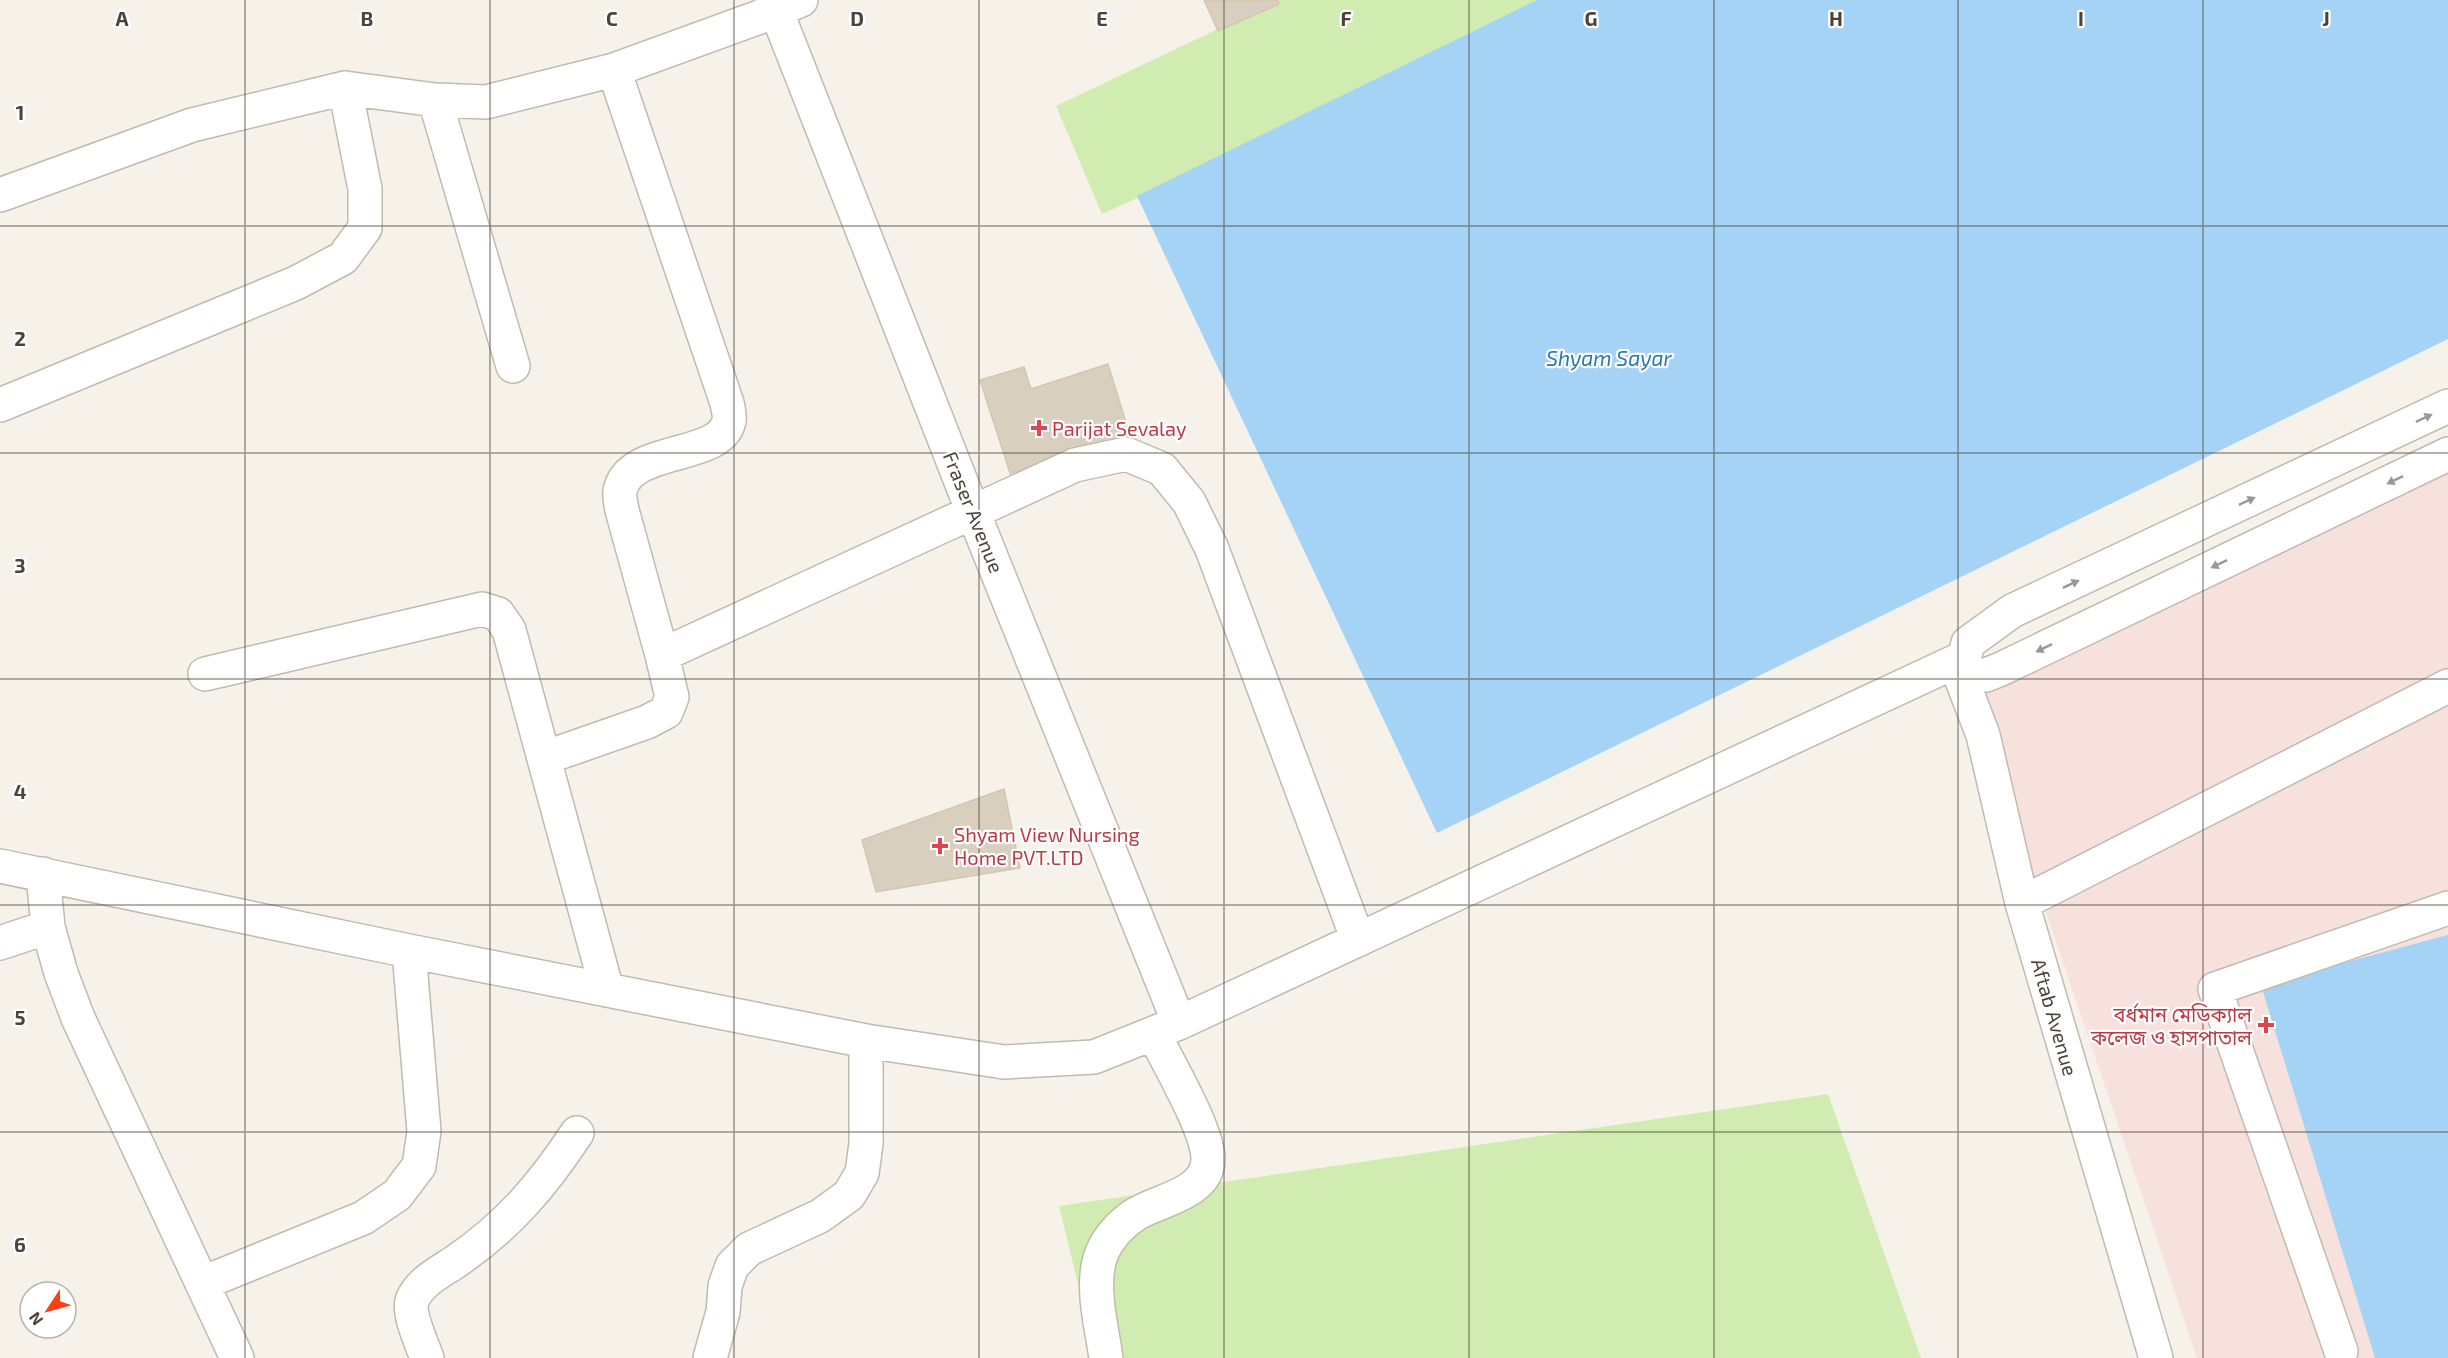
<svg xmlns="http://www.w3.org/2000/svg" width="2448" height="1358" font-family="'Exo 2','Noto Sans Bengali',sans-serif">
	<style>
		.medical { fill: #f7e1dd }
		.green { fill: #d1ecb1 }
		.water { fill: #a4d3f5 }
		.building { fill: #d8cfbf; stroke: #d4c7b1; stroke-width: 1.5 }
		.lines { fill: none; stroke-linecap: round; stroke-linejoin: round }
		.minor-casing { stroke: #c2bbac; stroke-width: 36 }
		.minor { stroke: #fff; stroke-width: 33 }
		.oneway { fill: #9c9891 }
		.grid { fill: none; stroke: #4b4337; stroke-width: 1.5; stroke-opacity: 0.55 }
		.health-dot { fill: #e0444e; stroke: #fff; stroke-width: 2 }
		.labels { text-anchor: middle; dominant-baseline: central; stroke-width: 4.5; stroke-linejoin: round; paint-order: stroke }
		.health-label { font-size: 20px; fill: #be3a42; stroke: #fff; text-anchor: start }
		.street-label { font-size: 20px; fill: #4b4337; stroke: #fff }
		.water-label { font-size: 21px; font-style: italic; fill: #2878b6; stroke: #fff }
		.grid-label { font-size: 20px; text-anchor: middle; font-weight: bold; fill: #4b4337; stroke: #fff; stroke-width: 4.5; stroke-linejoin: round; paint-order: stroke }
	</style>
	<rect width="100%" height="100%" fill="#f6f2ea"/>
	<path class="medical" d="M2448 442V1358H2197L1971 691 1976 662Z"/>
	<path class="green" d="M1279 0H1575L1102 214 1056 106Z
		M1828 1094 1921 1358H1096L1059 1206Z"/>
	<path class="water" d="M1537 0H2448V339L1437 833 1137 196Z
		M2448 935V1358H2375L2261 985Z"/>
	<path class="building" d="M1204 0H1278L1279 4 1218 31Z
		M1108 364 1131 439 1011 476 980 380 1024 367 1031 389Z
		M1004 789 1020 868 876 892 862 840Z"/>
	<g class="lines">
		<defs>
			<path id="minor" d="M772 0 973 512 1179 1023
				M435 100 513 366
				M0 195 192 125 345 88 435 100 486 102 614 70 776 11 801 0
				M0 405 296 283 343 258 365 228V189L345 88
				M2448 406 2012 611 1968 643 1960 675H1986L2001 669 2448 454
				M662 655 1075 465 1126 454 1162 469 1189 502 1212 549 1358 940
				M205 674 482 609 498 614 509 630 607 990
				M1960 675 1983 735 2022 903 2156 1358
				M544 758 647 722 666 712 672 697 662 655 622 510C621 504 619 497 620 491 629 445 720 461 729 421 730 416 728 408 727 403L614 70
				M0 866 409 951 866 1041 1004 1062 1094 1057 1179 1023 1963 658
				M43 874 48 927 61 973 78 1018 237 1358
				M2022 903 2448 686
				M0 943 48 927
				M203 1283 363 1218 397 1195 419 1166 424 1131 409 951
				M2341 1351 2215 989 2448 908
				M427 1358C422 1344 408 1314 412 1301 418 1283 440 1272 455 1262 508 1226 542 1186 577 1133
				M710 1358 723 1312 725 1286 732 1266 749 1249 820 1216 849 1195 862 1173 866 1144V1041
				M1106 1358C1102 1329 1093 1296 1098 1267 1101 1246 1116 1228 1133 1216 1156 1200 1208 1195 1208 1159 1208 1130 1168 1063 1154 1034"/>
		</defs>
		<use href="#minor" class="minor-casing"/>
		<use href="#minor" class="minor"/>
	</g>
	<defs><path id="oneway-solid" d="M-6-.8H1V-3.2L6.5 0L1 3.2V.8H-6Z" transform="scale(1.5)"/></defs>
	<g class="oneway">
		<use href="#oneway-solid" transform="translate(2424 418) rotate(-25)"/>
		<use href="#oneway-solid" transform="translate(2395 480) rotate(154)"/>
		<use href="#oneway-solid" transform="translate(2247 501) rotate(-25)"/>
		<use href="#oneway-solid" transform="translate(2219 564) rotate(154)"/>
		<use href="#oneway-solid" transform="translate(2071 584) rotate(-25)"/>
		<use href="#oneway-solid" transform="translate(2044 648) rotate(154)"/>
	</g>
	<path class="grid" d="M245 0V1358M490 0V1358M734 0V1358M979 0V1358M1224 0V1358M1469 0V1358M1714 0V1358M1958 0V1358M2203 0V1358M0 226H2448M0 453H2448M0 679H2448M0 905H2448M0 1132H2448"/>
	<g class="health-dot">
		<path d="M1036 419h6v6h6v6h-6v6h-6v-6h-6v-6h6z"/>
		<path d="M937 837h6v6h6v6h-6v6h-6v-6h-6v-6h6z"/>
		<path d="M2263 1016h6v6h6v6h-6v6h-6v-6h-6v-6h6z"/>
	</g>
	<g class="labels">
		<g class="health-label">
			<text x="1052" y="428">Parijat Sevalay</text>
			<text x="954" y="834">Shyam View Nursing<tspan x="954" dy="23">Home PVT.LTD</tspan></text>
			<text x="2252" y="1014" text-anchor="end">বর্ধমান মেডিক্যাল<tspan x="2252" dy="23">কলেজ ও হাসপাতাল</tspan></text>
		</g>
		<g class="street-label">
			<text transform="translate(974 512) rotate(68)">Fraser Avenue</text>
			<text transform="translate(2055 1017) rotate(74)">Aftab Avenue</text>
		</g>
		<g class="water-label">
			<text x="1609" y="357">Shyam Sayar</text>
		</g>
	</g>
	<g class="grid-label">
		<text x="122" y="26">A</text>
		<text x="367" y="26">B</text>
		<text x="612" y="26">C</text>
		<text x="857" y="26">D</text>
		<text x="1102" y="26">E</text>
		<text x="1346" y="26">F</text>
		<text x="1591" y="26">G</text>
		<text x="1836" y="26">H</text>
		<text x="2081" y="26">I</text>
		<text x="2326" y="26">J</text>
		<text x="20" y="120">1</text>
		<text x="20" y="346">2</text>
		<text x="20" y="573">3</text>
		<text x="20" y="799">4</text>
		<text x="20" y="1025">5</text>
		<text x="20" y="1252">6</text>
	</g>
	<g transform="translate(48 1310) rotate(234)"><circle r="28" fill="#ffffff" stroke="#b7b4af" stroke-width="1.5"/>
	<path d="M0-4.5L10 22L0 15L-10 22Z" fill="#ff3e18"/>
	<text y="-9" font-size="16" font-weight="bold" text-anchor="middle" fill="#4b4337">N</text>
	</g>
</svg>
